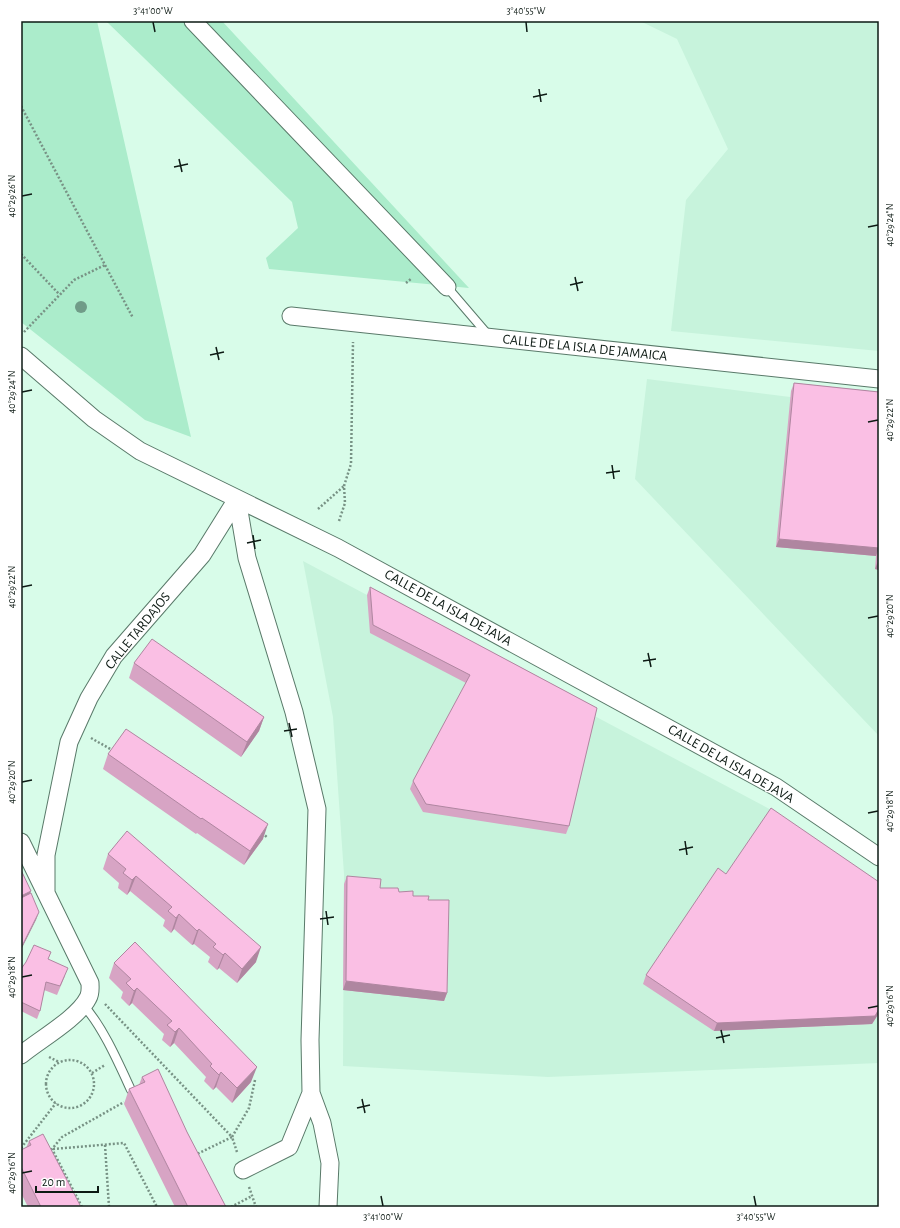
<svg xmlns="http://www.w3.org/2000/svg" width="900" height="1228" font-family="'Alegreya Sans',sans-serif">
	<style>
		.built { fill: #c7f3dc }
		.green { fill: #abeccb }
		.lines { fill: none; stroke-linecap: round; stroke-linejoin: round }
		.service-casing { stroke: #597969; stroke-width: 10 }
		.minor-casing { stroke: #597969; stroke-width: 19 }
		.path { stroke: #789285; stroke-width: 2.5; stroke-dasharray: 2 2; stroke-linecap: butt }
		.service { stroke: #fff; stroke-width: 8 }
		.minor { stroke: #fff; stroke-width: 17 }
		.tree { fill: #709c88 }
		.wall { fill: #d7a4c4 }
		.shaded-wall { fill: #af86a0 }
		.building { fill: #fabfe4; stroke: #af86a0 }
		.ticks { fill: none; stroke: #0d1a14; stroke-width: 1.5 }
		.labels { text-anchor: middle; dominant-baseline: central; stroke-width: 3; stroke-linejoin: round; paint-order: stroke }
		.street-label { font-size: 14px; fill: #0d1a14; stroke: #fff }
		.neatline { fill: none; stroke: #0d1a14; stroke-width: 1.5 }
		.ticks-label { font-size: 10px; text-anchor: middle; fill: #0d1a14 }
	</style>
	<rect width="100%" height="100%" fill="#d8fce9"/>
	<path class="built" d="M640 21H879V351L671 331 686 200 728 149 677 39Z
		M647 379 879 408V736L635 479Z
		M303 561 777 813 879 885V1063L548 1077 343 1066 344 874 333 717Z"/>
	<path class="green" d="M21 21H97L191 437 145 420 21 322Z
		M106 21H222L469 288 269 269 266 258 298 228 292 202Z"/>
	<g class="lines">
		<defs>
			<path id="service" d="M447 287 489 336
				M83 1005C102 1025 119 1064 131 1090"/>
			<path id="minor" d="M193 21 447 287
				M291 316 879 379
				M21 356 94 419 140 451 338 548 776 787 879 857
				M237 499 247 558 294 712 317 809 310 1040 311 1093 289 1147 243 1170
				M21 842 90 983C90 988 91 993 88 998 78 1018 39 1040 21 1055
				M46 892V855L69 742 89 698 114 656 202 555 237 499
				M311 1093 322 1123 330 1163 328 1207"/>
		</defs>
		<use href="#service" class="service-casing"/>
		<use href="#minor" class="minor-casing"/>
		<path class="path" d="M21 106 133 318
			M21 254 59 294
			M406 283 412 278
			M24 332 74 280 105 265
			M318 509 344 486
			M339 521 345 503 344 486 351 464 353 342
			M91 738 112 750
			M262 833 268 838
			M105 1004 232 1137 195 1155
			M49 1057 59 1062
			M46 1084a24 24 0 1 1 48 0a24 24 0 1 1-48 0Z
			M92 1073 105 1065
			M105 1145 109 1207
			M21 1148 56 1103
			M53 1149 124 1143 157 1207
			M237 1152 232 1137 249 1108 255 1080
			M249 1187 256 1207
			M82 1207 52 1149 62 1137 124 1102
			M231 1207 252 1196"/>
		<use href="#service" class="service"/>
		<use href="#minor" class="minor"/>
	</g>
	<circle class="tree" cx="81" cy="307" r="6"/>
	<path class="wall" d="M794 383 879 392V570L875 569 876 556 776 547 791 391Z
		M370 587 597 708 569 826 566 834 423 812 410 789 413 781 466 683 370 633 367 595Z
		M134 663 264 717 259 731 241 757 129 678Z
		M108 754 263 839 244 865 197 833 196 834 103 769Z
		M108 854 256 962 237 983 219 968 217 970 208 962 210 957 194 944 192 945 174 929 171 933 163 926 165 920 130 891 127 895 118 888 119 883 103 869Z
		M726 874 879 882V1013L872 1024 714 1031 643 984 646 975Z
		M347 876 380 888 399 892 428 900 447 993 444 1001 343 990 344 884Z
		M48 959 65 976 57 995 44 990 40 1011 37 1019 21 1011V969Z
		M114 963 251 1082 232 1103 216 1087 213 1090 204 1081 206 1077 174 1043 170 1047 162 1040 164 1034 132 1003 129 1006 121 998 123 992 109 978Z
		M142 1077 187 1132 226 1207H175L124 1104 129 1089 139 1085Z
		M29 1141 81 1207H28L21 1193V1150L26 1148Z"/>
	<path class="shaded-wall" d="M779 539 879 548 876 556 776 547Z
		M878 561H879V570L875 569Z
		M264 717 259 731 241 757 247 742Z
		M268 824 263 839 244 865 250 851Z
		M136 876 130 891 127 895 132 880Z
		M31 891 28 902 21 905V896Z
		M39 912 36 920 21 950V948Z
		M179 914 174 929 171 933 176 918Z
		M199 929 194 944 192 945 197 931Z
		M261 947 256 962 237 983 242 969Z
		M225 953 219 968 217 970 223 955Z
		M346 981 447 993 444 1001 343 990Z
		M137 988 132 1003 129 1006 134 991Z
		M879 1009V1013L872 1024 714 1031 717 1023Z
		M179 1028 174 1043 170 1047 175 1032Z
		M257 1067 251 1082 232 1103 237 1088Z
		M221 1072 216 1087 213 1090 219 1075Z"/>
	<path class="building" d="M794 383 879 392V561H878L879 548 779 539Z
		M370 587 597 708 569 826 426 804 413 781 470 675 373 625Z
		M152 639 264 717 247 742 134 663Z
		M126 729 268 824 250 851 202 818 201 819 108 754Z
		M771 808 879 882V1009L875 1016 717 1023 646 975 718 868 726 874Z
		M127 831 261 947 242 969 225 953 223 955 213 947 216 944 199 929 197 931 179 914 176 918 168 911 172 907 136 876 132 880 123 873 126 869 108 854Z
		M21 870 31 891 21 896Z
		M347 876 381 879 380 888H398L399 892 413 891V896H429L428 900H449L447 993 346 981Z
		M31 893 39 912 21 948V898Z
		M135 942 257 1067 237 1088 221 1072 219 1075 210 1066 212 1064 179 1028 175 1032 167 1025 172 1021 137 988 134 991 126 983 131 979 114 963Z
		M34 945 51 952 48 959 68 968 60 986 46 982 40 1011 21 1002V969L26 962Z
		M158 1069 187 1132 226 1207H188L129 1089 145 1082 142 1077Z
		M43 1134 81 1207H41L21 1167V1150L31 1145 29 1141Z"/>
	<path class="ticks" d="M153 22 155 32M526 22 527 32M539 89 541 102M533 97 547 94M179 159 182 172M174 167 188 164M22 196 32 194M868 227 878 225M575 277 578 291M570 285 583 282M216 347 219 360M210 355 224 352M22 392 32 390M868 422 878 420M612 465 614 479M606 473 620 471M253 535 255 549M247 543 261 540M22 587 32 585M868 618 878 616M648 653 651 667M643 661 656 659M289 723 292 737M284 731 297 729M22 782 32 780M868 813 878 811M685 841 687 855M679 850 693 847M326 911 328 925M320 919 334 917M22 977 32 975M868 1008 878 1006M721 1030 724 1043M716 1038 730 1035M362 1099 365 1113M357 1108 370 1105M22 1173 32 1171M381 1196 383 1206M754 1196 756 1206"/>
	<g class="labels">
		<g class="street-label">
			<text transform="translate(585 348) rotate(6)">CALLE DE LA ISLA DE JAMAICA</text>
			<text transform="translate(448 608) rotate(29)">CALLE DE LA ISLA DE JAVA</text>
			<text transform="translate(138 631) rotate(-51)">CALLE TARDAJOS</text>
			<text transform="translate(731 764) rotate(30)">CALLE DE LA ISLA DE JAVA</text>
		</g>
	</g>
	<rect width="900" height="1228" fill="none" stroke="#ffffff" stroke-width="44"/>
	<path d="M36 1186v6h62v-6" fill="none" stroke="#0d1a14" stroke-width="2"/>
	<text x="42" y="1186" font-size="12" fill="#0d1a14" stroke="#ffffff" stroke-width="3" paint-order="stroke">20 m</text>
	<rect x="22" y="22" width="856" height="1184" class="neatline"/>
	<g class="ticks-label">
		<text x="153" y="14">3°41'00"W</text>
		<text x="526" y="14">3°40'55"W</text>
		<text transform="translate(11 196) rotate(-90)" y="4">40°29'26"N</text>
		<text transform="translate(889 225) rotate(-90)" y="4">40°29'24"N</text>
		<text transform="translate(11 392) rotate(-90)" y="4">40°29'24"N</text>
		<text transform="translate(889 420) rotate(-90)" y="4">40°29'22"N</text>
		<text transform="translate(11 587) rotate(-90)" y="4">40°29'22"N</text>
		<text transform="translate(889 616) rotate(-90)" y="4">40°29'20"N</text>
		<text transform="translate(11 782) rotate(-90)" y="4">40°29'20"N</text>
		<text transform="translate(889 811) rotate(-90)" y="4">40°29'18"N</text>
		<text transform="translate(11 977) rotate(-90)" y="4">40°29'18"N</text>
		<text transform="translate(889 1006) rotate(-90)" y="4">40°29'16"N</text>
		<text transform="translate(11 1173) rotate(-90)" y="4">40°29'16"N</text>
		<text x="383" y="1220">3°41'00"W</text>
		<text x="756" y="1220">3°40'55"W</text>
	</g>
</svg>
